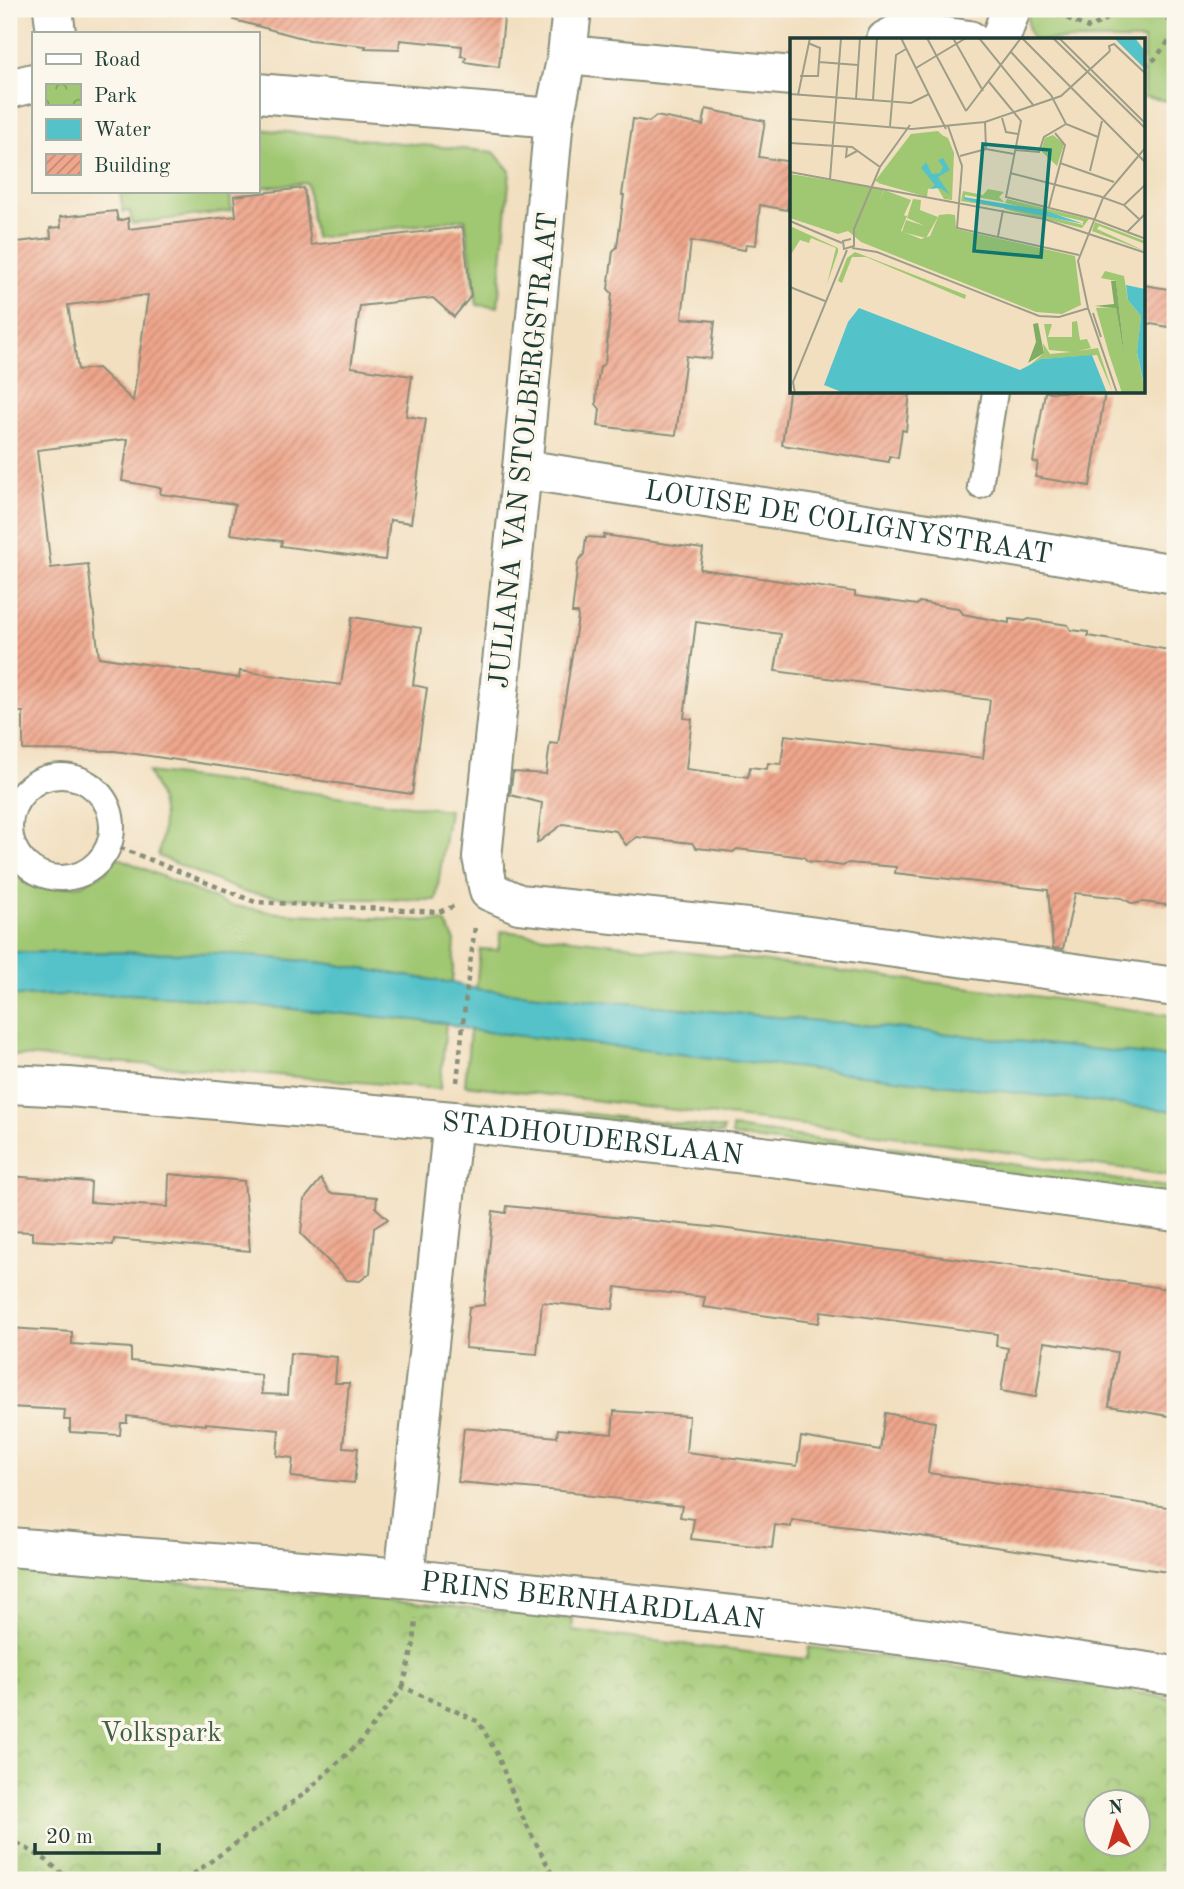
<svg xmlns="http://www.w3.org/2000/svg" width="1184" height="1889" font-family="'Old Standard TT',serif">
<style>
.grass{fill:#a0c772;stroke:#608253;stroke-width:2}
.park{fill:url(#park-crowns);stroke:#608253;stroke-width:2;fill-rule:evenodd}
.water{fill:#54c2c9;stroke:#3a807e;stroke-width:2}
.building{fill:url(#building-hatch);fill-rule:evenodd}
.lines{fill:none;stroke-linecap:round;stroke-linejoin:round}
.lane-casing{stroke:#888e7a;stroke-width:28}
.street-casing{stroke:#888e7a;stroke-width:42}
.path{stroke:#888e7a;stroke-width:4.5;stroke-dasharray:5 5;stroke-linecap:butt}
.lane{stroke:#fff;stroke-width:24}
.street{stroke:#fff;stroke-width:38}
.labels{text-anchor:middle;stroke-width:7;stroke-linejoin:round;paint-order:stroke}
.street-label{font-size:28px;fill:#1f3d34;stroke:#fbf7ec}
.park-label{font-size:28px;fill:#3f6044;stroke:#fbf7ec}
.inset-road{fill:none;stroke:#9e9e88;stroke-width:2}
.view{fill:#0f766e;fill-opacity:0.15;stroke:#0f766e;stroke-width:3.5}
.inset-edge{fill:none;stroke:#1f3d34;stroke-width:3.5}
</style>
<defs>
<pattern id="park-crowns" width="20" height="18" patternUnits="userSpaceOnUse" patternTransform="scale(1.75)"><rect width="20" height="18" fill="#a0c772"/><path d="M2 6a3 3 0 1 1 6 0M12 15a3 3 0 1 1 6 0" fill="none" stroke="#82a35e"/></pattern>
<pattern id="building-hatch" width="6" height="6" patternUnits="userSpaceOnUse" patternTransform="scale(1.75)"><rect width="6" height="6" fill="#efa68c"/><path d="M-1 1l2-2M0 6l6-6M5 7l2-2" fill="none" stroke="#c18873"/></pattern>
</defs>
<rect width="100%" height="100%" fill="#fbf7ec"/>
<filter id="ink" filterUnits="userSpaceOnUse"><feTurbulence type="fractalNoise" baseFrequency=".0143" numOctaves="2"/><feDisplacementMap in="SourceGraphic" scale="14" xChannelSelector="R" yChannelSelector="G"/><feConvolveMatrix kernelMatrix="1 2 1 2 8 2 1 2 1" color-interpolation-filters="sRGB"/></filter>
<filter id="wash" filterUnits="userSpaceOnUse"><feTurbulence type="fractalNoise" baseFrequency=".00686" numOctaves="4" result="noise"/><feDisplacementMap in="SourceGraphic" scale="28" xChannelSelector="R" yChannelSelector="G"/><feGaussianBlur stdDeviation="1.57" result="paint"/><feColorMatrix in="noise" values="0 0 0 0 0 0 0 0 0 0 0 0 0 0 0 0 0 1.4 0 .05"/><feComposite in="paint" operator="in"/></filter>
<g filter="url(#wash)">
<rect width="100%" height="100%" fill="#f2dfc0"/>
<g class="grass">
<path d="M 1029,9 L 1175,9 L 1175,102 L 1144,97 L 1144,40 L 1033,40 C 1027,29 1027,21 1029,9 Z"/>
<path d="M 257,129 L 494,152 L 510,171 L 498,307 L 477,305 L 465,219 L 315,238 L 307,183 L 257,188 Z"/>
<path d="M 120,191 L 230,191 L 231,211 L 132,224 L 130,211 L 123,212 Z"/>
<path d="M 148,772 L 449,810 L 436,900 L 287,898 L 243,892 L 158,856 C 166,822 165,803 148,772 Z"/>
<path d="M 9,857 L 11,857 L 27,878 L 52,887 L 81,885 L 106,871 L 117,857 L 228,905 L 279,913 L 445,922 L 455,941 L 452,983 L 325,963 L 219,953 L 9,952 Z"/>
<path d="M 501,931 C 726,956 951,983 1175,1016 L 1175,1058 L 904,1029 L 476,989 L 480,949 L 498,950 Z"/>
<path d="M 129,994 L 183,997 L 270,1007 L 446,1023 L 440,1089 L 169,1066 L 9,1055 L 9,996 Z"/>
<path d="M 470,1030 L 1175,1111 L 1175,1176 L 878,1134 L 465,1085 Z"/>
<path d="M 466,1100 L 724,1129 L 722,1134 L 466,1106 Z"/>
<path d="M 732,1128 L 957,1156 L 1175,1188 L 1175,1198 L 732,1136 Z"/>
</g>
<path class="park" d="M 9,1568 L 402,1602 L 573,1619 L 572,1631 L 807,1659 L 809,1647 L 1101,1687 L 1175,1699 L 1175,1880 L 9,1880 ZM 1096,1801 L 1138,1801 L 1138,1843 L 1096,1843 Z"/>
<path class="water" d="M 9,952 L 219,953 L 325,963 L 452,983 L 476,989 L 904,1029 L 1175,1058 L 1175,1111 L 470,1030 L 446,1023 L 270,1007 L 183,997 L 129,994 L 9,996 Z"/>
<g id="blocks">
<g class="building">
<path d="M 236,9 L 505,9 L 499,67 L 465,62 L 466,57 L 461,56 L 462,46 L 400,40 L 399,49 L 365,48 L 366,46 L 310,40 L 234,20 Z"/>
<path d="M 706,109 L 765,121 L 759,157 L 792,162 L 792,174 L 787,210 L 760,205 L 756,245 L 746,244 L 745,250 L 691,241 L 682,318 L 715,321 L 711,359 L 686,356 L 676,435 L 598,426 L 600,409 L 596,404 L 597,384 L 600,367 L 605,363 L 612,293 L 608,289 L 613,251 L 617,247 L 624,195 L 622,195 L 633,119 L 649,122 L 656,116 L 703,125 Z"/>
<path d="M 304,188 L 311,245 L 463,227 L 471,296 L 454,317 L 433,298 L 360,306 L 351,367 L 412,376 L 406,416 L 426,419 L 411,523 L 390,520 L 385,560 L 281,546 L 282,541 L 230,534 L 235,504 L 160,494 L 161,488 L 122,481 L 128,439 L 37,450 L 51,568 L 88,564 L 99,657 L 239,678 L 240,671 L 341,685 L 352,617 L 421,628 L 413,685 L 427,688 L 412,794 L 115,751 L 23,750 L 23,712 L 9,712 L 9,243 L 51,238 L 50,228 L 61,227 L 60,217 L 116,211 L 118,221 L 128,218 L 129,229 L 236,216 L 234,196 ZM 148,295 L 133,401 L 98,368 L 78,370 L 68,305 Z"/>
<path d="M 1144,285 L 1175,290 L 1175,328 L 1144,323 Z"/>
<path d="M 789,392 L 910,392 L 906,431 L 902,430 L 898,458 L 889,456 L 889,462 L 782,445 Z"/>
<path d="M 1045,392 L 1105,392 L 1090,486 L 1035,477 L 1038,463 L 1033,462 Z"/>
<path d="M 604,535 L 703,549 L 700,569 L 855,592 L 855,596 L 917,605 L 919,602 L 951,607 L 959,608 L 963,614 L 1009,623 L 1009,619 L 1025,621 L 1029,619 L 1068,625 L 1071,630 L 1088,632 L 1088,636 L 1175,651 L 1175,906 L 1142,902 L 1133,904 L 1122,898 L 1075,893 L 1063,949 L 1053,948 L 1048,890 L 895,873 L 896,867 L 848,863 L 843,866 L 807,861 L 804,857 L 737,849 L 733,852 L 707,849 L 696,848 L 692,843 L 637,837 L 626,845 L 616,831 L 563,824 L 537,843 L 542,803 L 510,795 L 513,772 L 546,774 L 550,743 L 558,744 L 578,617 L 577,613 L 572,613 L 578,562 L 584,554 L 586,537 L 604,538 ZM 696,622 L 781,634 L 775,671 L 990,700 L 983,758 L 785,735 L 781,764 L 768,763 L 767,769 L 750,767 L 748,777 L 686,769 L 692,719 L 684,718 Z"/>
<path d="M 169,1174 L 244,1181 L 250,1251 L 114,1239 L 113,1245 L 32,1240 L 32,1232 L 9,1231 L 9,1176 L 91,1182 L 90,1202 L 168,1207 Z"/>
<path d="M 321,1179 L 330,1193 L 377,1197 L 376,1208 L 388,1219 L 374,1228 L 370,1273 L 360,1281 L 347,1280 L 301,1234 L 304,1200 Z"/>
<path d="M 507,1206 L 720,1228 L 1051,1271 L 1175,1290 L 1175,1417 L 1109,1406 L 1117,1352 L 1044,1342 L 1036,1397 L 1001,1391 L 1008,1348 L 996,1346 L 997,1334 L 821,1311 L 819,1323 L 703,1307 L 705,1297 L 616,1287 L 613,1309 L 542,1302 L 537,1354 L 465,1348 L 469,1307 L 484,1305 L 493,1211 L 506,1213 Z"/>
<path d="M 9,1328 L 72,1332 L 72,1344 L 131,1348 L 131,1361 L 261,1375 L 262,1394 L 287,1395 L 290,1353 L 337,1357 L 335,1383 L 349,1383 L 343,1447 L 358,1448 L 354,1483 L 291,1477 L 293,1458 L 277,1456 L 279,1430 L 206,1423 L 206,1425 L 127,1416 L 127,1423 L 121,1423 L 120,1435 L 70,1432 L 70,1420 L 64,1420 L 65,1410 L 9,1407 Z"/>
<path d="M 614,1411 L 689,1416 L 686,1452 L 797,1466 L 801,1437 L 880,1450 L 885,1413 L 935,1422 L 928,1473 L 1175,1508 L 1175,1573 L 906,1534 L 792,1520 L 791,1527 L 775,1525 L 772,1548 L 691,1539 L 694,1519 L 680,1517 L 682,1506 L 583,1495 L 584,1493 L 458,1482 L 464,1428 L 557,1437 L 558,1429 L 612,1434 Z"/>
</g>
</g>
</g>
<g filter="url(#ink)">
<use href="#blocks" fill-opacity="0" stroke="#888e7a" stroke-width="2"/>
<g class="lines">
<g class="lane-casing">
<g id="lane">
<path d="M 980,486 L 995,392"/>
<circle cx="61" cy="827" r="51"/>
</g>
</g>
<g class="street-casing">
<g id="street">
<path d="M 53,9 L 56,33"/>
<path d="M 572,9 L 567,55 L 554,118 L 522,469 L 482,857 L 489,891 L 519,904 L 766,930 L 1175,987"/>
<path d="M 886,40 L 903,31 L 969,40"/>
<path d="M 1000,40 L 1011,9"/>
<path d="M 567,55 L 792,76"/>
<path d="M 9,89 L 33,83"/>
<path d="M 257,93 L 554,118"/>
<path id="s1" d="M 522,469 L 972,540 L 1175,574"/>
<path id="s2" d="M 9,1084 L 69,1087 L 453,1121 L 788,1159 L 1175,1212"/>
<path id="s3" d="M 9,1547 L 404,1578 L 795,1622 L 922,1638 L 1175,1676"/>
<path d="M 404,1578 L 453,1121"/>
</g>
</g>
<g class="path">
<path d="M 1149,9 L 1175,24"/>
<path d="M 1049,10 L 1088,28 L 1118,14 L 1122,9"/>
<path d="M 1144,66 L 1155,59 L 1171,38 L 1175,35"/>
<path d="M 111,844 L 255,902 L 439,912 L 454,906"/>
<path d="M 457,1082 L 467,986 L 475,927"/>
<path d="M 403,1687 L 414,1643 L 416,1618"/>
<path d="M 9,1838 L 46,1860 L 70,1880"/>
<path d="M 185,1880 L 304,1794 L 361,1741 L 403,1687 L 479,1722 L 498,1756 L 519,1810 L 555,1880"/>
</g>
<use href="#lane" class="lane"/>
<use href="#street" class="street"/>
</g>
</g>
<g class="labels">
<g class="street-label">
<text transform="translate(522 450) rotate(-84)" y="10">JULIANA VAN STOLBERGSTRAAT</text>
<text dy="10" stroke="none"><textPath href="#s1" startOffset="331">LOUISE DE COLIGNYSTRAAT</textPath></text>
<text dy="10" stroke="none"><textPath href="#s2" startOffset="586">STADHOUDERSLAAN</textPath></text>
<text dy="10" stroke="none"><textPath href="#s3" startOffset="586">PRINS BERNHARDLAAN</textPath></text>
</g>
<g class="park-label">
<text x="161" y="1741">Volkspark</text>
</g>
</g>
<g transform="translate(790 38)">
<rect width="355" height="355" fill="#f2dfc0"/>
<path d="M 148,93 L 152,97 L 106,150 L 85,143 L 121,96 ZM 263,97 L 274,106 L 267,128 L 251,113 L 255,100 ZM 198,151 L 214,154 L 209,159 L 214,164 L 175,157 L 175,162 L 213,166 L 213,170 L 171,163 L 173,153 L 193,157 ZM 94,152 L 121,162 L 109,188 L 83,177 ZM 123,161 L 131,162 L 130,172 L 148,179 L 136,200 L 112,194 L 116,182 L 135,188 L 117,180 ZM 217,161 L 299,181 L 292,190 L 214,171 L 214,167 L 293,187 L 293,183 L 215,165 ZM 305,184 L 355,203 L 355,206 L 309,188 L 307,191 L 355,213 L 302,193 ZM 0,188 L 48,210 L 48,214 L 37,246 L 46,210 L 21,200 L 19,205 L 10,202 L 0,218 ZM 65,214 L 176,257 L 175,261 L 76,219 L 62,219 L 52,245 L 48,243 L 57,220 ZM 315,233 L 334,238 L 338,262 L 351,278 L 347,315 L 355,353 L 350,355 L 332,355 L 319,316 L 306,270 L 326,269 L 335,322 L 326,243 L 311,240 ZM 287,283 L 290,302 L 297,301 L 301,310 L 287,313 L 308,310 L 323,355 L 307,317 L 251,321 L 239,328 L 254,315 L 253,305 L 260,316 L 281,314 L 259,312 L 254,286 L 262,286 L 258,299 L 282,299 L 282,284 Z" fill="#a0c772"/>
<path d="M 321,243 L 326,243 L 335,322 L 326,270 L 304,268 L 324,266 ZM 248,285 L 254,315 L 238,325 L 246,304 L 243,286 Z" fill="#80ac64"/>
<path d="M 148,95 L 158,100 L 164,115 L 162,162 L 154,161 L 147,149 L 138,151 L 137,159 L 88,145 L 109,114 ZM 0,136 L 94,151 L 84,177 L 108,187 L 113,177 L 117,178 L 111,193 L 131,201 L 140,198 L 149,177 L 159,176 L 165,177 L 166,191 L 285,218 L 291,267 L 272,276 L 246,274 L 71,204 L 58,193 L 48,196 L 0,180 Z" fill="#a0c772"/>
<path d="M 317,0 L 345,0 L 355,13 L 355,31 L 325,1 ZM 153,120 L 160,132 L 148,139 L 160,157 L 150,150 L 140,151 L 145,147 L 131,130 L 136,124 L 142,136 L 150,135 L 153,129 L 148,122 ZM 174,159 L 253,172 L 294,186 L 175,162 ZM 336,247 L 355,251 L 355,352 L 347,314 L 351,278 L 338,262 ZM 69,270 L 230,332 L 251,321 L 302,317 L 317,355 L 54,355 L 34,347 L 58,284 Z" fill="#54c2c9"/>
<path class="inset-road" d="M 111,0 L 156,91M 137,0 L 176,73M 163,0 L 193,53M 189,0 L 244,68M 232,0 L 356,125M 263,0 L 356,91M 269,0 L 356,86M 220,13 L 261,57 L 276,86 L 308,99M 320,13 L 319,8 L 324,6 L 356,36M 29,24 L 68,27M 126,30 L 176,0M 10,38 L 28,38 L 30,10 L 18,5M 199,44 L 231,83 L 216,159 L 303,181 L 356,201M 0,56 L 121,65 L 139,56M 8,57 L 20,0M 66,61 L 70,0M 83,62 L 87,0M 176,73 L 231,0M 212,80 L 216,94 L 228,96M 0,81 L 122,91 L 195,84 L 271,58 L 320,13M 195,83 L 196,111M 100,88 L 106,17 L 116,11M 158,88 L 172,128 L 167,190 L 289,217M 0,105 L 62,109 L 90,129M 57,109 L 56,119 L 67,113M 225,112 L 249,114 L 254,99 L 276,86M 170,118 L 196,111 L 224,116M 270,125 L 324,144M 300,133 L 312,83M 0,134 L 254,181 L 356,215M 220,135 L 309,158 L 334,167 L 349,181M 40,141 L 51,0M 334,167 L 356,146M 259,169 L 275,107 L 265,95M 0,183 L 52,205M 337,194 L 356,175M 208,198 L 213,172M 61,201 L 53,203 L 54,211 L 64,208 L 64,191 L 90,129 L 120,87M 62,210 L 87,214 L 249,278 L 269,279 L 299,270M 0,249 L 35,263M 303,275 L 311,299M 5,355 L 3,344 L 57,212M 327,355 L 298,270 L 288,223 L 313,160 L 356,109"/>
<path class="view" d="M 193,106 L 260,112 L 251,219 L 184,213 Z"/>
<rect width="355" height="355" class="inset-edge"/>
</g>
<rect width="1184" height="1889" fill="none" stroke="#fbf7ec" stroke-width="35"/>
<rect x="32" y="32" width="228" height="161" fill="#fbf7ec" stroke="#a3ada2" stroke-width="2"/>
<rect x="46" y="54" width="35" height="10" fill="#ffffff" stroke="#a3ada2" stroke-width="2"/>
<text x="94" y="66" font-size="21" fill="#1f3d34">Road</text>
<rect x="46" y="84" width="35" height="21" fill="url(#park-crowns)" stroke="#a3ada2" stroke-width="2"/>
<text x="94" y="102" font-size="21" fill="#1f3d34">Park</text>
<rect x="46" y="119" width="35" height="21" fill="#54c2c9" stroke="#a3ada2" stroke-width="2"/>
<text x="94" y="136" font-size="21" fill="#1f3d34">Water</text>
<rect x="46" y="154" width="35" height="21" fill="url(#building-hatch)" stroke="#a3ada2" stroke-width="2"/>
<text x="94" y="172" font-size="21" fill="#1f3d34">Building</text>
<g transform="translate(1117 1823) rotate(355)"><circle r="33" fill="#fbf7ec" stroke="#a3ada2" stroke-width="2"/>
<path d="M0-5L12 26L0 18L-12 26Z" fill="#c8321e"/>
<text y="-10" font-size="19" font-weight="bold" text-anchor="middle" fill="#1f3d34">N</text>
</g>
<path d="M35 1843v10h124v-10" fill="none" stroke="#1f3d34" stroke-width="3.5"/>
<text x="46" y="1843" font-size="21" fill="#1f3d34" stroke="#fbf7ec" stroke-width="5" paint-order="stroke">20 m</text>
</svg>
